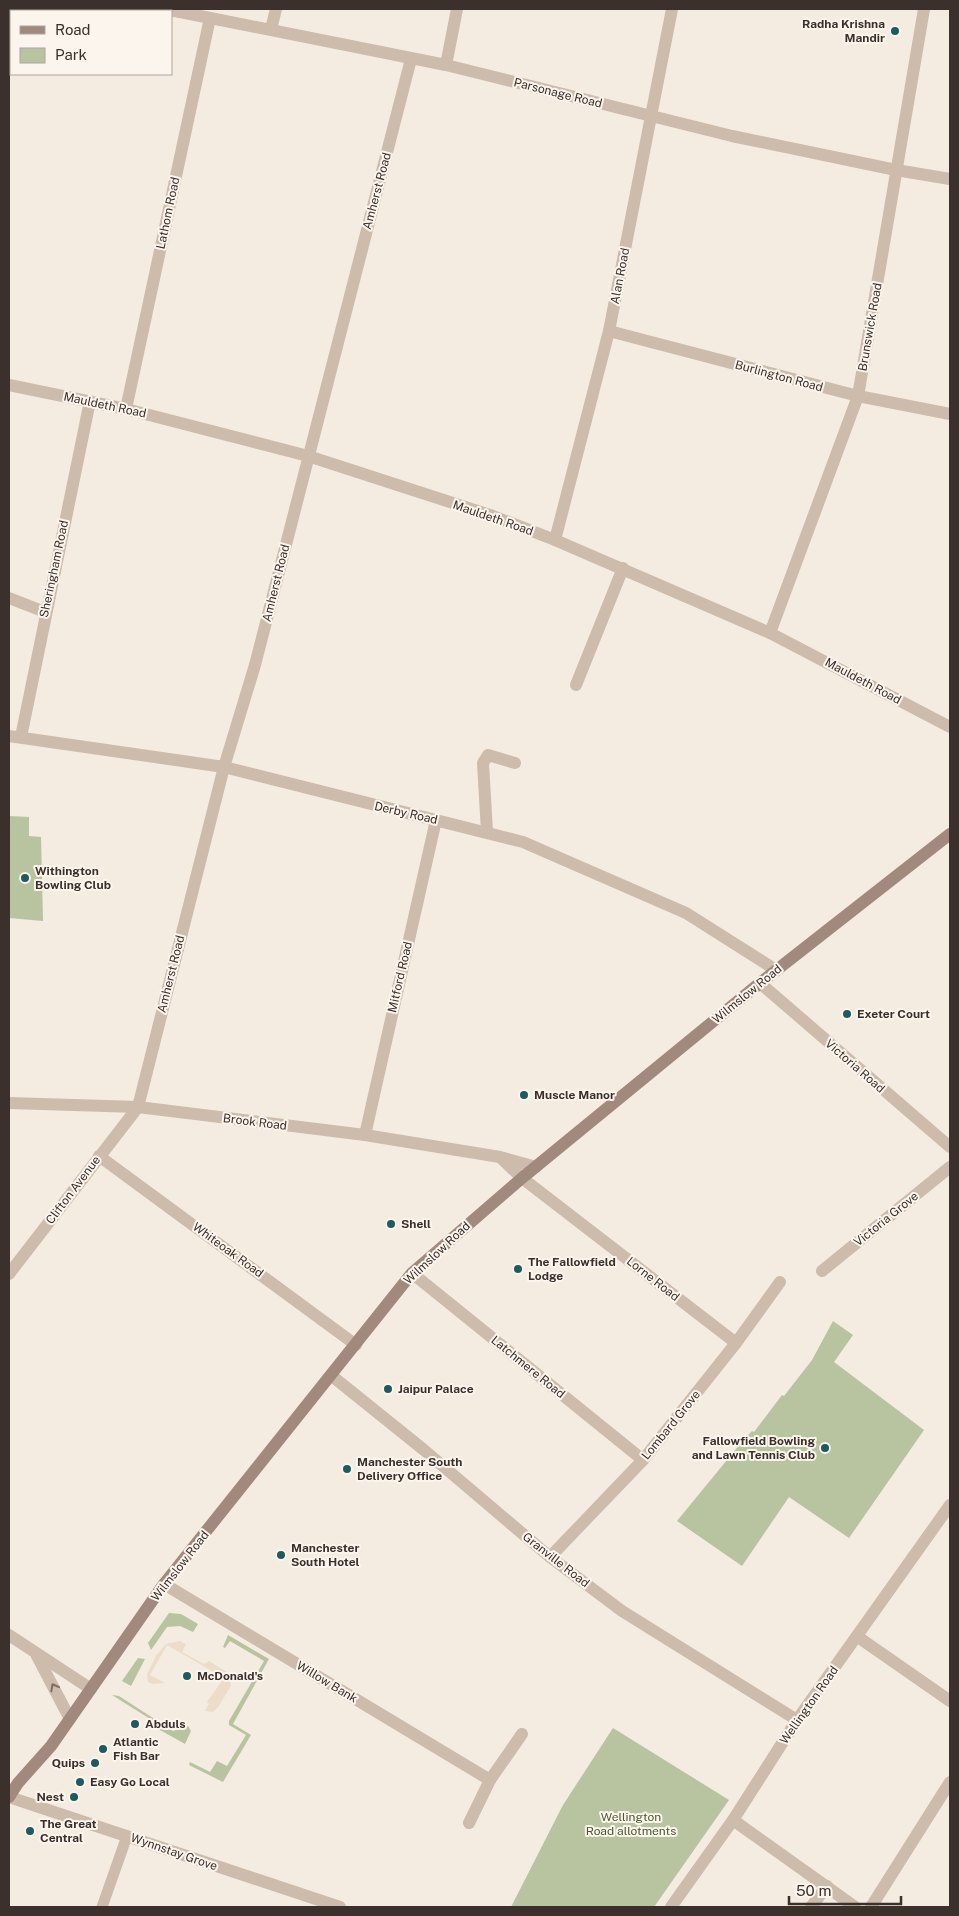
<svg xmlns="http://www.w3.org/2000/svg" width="959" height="1916" font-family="'Public Sans',sans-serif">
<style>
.green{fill:#b8c4a0}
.plaza{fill:#ecdcc8}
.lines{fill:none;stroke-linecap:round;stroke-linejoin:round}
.pedestrian{stroke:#cdbbac;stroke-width:11}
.minor{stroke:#cdbbac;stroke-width:12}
.tertiary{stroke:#cdbbac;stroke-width:12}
.secondary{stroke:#a18a7d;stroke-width:12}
.oneway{stroke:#7d6f65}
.poi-dot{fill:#1f5a5e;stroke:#fbf5ee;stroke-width:2}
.labels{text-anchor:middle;stroke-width:4;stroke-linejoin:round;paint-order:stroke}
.poi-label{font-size:12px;font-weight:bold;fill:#3b302b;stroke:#fbf5ee;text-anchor:start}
.street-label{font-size:12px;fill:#3b302b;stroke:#fbf5ee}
.park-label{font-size:12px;fill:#4a5a2e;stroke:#fbf5ee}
</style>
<rect width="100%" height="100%" fill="#f4ebe1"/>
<g class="green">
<path d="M 9,816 L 29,817 L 29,836 L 41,837 L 43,921 L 9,918 Z"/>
<path d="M 833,1321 L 853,1335 L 834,1362 L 924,1430 L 849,1538 L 789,1497 L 742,1566 L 677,1521 L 745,1438 L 752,1431 L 754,1432 L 782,1395 L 784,1396 L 812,1360 Z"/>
<path d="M 169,1613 L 181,1614 L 198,1624 L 193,1632 L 180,1626 L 167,1627 L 151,1650 L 148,1643 Z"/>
<path d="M 228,1635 L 269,1659 L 233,1724 L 251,1735 L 223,1782 L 189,1765 L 190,1762 L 210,1772 L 217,1761 L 227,1766 L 246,1735 L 229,1725 L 229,1721 L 264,1661 L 230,1641 L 225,1648 L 223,1647 Z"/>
<path d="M 138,1658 L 145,1659 L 131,1686 L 122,1681 Z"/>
<path d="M 112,1695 L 119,1696 L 173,1731 L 188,1726 L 191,1731 L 185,1744 L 153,1726 L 155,1722 Z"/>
<path d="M 613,1728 L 729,1800 L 654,1907 L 511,1907 L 563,1805 Z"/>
</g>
<path class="plaza" d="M 180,1641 L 186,1644 L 182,1652 L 204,1664 L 209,1661 L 230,1674 L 231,1686 L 218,1707 L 213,1712 L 205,1711 L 209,1704 L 207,1702 L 224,1678 L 167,1645 L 150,1675 L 165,1683 L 153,1684 L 148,1682 L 147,1674 L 156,1656 L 166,1644 Z"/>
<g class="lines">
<path class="pedestrian" d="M 102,1907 L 127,1836"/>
<g class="minor">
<path d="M 23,11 L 24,9"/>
<path d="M 271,29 L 276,9"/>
<path d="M 446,65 L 457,9"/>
<path d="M 9,69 L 11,59"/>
<path d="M 609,331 L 858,396 L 950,414"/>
<path d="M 126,409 L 210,18"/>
<path d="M 555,540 L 609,331 L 672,9"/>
<path d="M 9,598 L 45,612"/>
<path d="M 770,633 L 858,396 L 924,9"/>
<path d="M 576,685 L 623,568"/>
<path d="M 9,736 L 224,767 L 523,842 L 686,913 L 776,970"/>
<path d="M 21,737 L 90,401"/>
<path d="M 487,832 L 483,763 L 488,755 L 515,763"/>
<path d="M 760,983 L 950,1147"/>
<path d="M 9,1103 L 138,1107 L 365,1135 L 500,1157 L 536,1167"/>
<path d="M 365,1135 L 436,820"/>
<path d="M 99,1156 L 356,1345"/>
<path d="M 502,1159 L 522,1178 L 736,1343"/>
<path d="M 822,1271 L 950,1167"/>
<path d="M 412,1273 L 643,1460"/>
<path d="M 9,1274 L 138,1107 L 224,767 L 255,665 L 411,59"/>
<path d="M 332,1376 L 424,1450 L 550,1557 L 622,1611 L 797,1720"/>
<path d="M 550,1557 L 643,1460 L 736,1343 L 780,1282"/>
<path d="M 164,1584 L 490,1780"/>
<path d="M 858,1637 L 950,1701"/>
<path d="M 9,1797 L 340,1907"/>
<path d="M 733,1820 L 855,1907"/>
<path d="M 469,1823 L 490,1780 L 522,1734"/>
<path d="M 671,1907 L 733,1820 L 797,1720 L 950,1505"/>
<path d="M 811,1907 L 827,1886"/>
<path d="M 871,1907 L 950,1782"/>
</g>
<g class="tertiary">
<path d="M 165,9 L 446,65 L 732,136 L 896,170 L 950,179"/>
<path d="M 9,385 L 126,409 L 308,456 L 493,516 L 555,540 L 770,633 L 950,727"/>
<path d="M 9,1635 L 91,1689"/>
<path d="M 37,1656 L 70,1719"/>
</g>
<path class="secondary" d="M 9,1797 L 18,1783 L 51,1746 L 164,1584 L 412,1273 L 522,1178 L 760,983 L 950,834"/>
</g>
<defs><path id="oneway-chevron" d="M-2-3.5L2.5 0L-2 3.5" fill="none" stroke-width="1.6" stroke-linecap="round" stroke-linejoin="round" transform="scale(1.25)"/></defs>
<use class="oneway" href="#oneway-chevron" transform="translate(54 1687) rotate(-118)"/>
<g class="poi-dot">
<circle cx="895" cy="31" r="5"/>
<circle cx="25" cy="878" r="5"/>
<circle cx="847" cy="1014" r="5"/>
<circle cx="524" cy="1095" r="5"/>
<circle cx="391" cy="1224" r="5"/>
<circle cx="518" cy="1269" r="5"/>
<circle cx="388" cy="1389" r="5"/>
<circle cx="825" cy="1448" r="5"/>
<circle cx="347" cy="1469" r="5"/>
<circle cx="281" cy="1555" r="5"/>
<circle cx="187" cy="1676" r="5"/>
<circle cx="135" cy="1724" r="5"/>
<circle cx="103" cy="1749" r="5"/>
<circle cx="95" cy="1763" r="5"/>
<circle cx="80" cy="1782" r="5"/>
<circle cx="74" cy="1797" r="5"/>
<circle cx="30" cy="1831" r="5"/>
</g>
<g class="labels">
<g class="poi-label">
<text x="885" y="28" text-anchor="end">Radha Krishna<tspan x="885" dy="14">Mandir</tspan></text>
<text x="35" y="875">Withington<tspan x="35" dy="14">Bowling Club</tspan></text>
<text x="857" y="1018">Exeter Court</text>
<text x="534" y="1099">Muscle Manor</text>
<text x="401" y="1228">Shell</text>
<text x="528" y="1266">The Fallowfield<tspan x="528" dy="14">Lodge</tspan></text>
<text x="398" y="1393">Jaipur Palace</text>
<text x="815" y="1445" text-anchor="end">Fallowfield Bowling<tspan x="815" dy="14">and Lawn Tennis Club</tspan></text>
<text x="357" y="1466">Manchester South<tspan x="357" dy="14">Delivery Office</tspan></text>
<text x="291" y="1552">Manchester<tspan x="291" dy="14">South Hotel</tspan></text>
<text x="197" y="1680">McDonald's</text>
<text x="145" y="1728">Abduls</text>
<text x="113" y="1746">Atlantic<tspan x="113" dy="14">Fish Bar</tspan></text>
<text x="85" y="1767" text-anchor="end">Quips</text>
<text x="90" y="1786">Easy Go Local</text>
<text x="64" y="1801" text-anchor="end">Nest</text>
<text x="40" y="1828">The Great<tspan x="40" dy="14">Central</tspan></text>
</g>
<g class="street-label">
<text transform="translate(558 93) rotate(14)" y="4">Parsonage Road</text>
<text transform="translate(377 191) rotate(-75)" y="4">Amherst Road</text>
<text transform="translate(168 213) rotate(-78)" y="4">Lathom Road</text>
<text transform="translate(620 276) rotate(-79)" y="4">Alan Road</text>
<text transform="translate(870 327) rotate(-80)" y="4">Brunswick Road</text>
<text transform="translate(779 376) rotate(15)" y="4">Burlington Road</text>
<text transform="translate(105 405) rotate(12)" y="4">Mauldeth Road</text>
<text transform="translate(493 518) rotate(19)" y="4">Mauldeth Road</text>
<text transform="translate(54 569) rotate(-78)" y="4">Sheringham Road</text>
<text transform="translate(276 583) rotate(-76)" y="4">Amherst Road</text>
<text transform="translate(863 681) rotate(28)" y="4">Mauldeth Road</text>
<text transform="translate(406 813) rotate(13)" y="4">Derby Road</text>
<text transform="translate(171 974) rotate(-76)" y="4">Amherst Road</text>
<text transform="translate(400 977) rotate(-77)" y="4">Mitford Road</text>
<text transform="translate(747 994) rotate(-39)" y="4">Wilmslow Road</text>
<text transform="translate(855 1066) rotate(41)" y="4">Victoria Road</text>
<text transform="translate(255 1122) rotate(7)" y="4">Brook Road</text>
<text transform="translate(73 1190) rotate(-53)" y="4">Clifton Avenue</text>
<text transform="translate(886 1219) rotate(-39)" y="4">Victoria Grove</text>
<text transform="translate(228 1250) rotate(36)" y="4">Whiteoak Road</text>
<text transform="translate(437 1253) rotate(-43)" y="4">Wilmslow Road</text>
<text transform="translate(653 1279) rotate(38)" y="4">Lorne Road</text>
<text transform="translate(528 1367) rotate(39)" y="4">Latchmere Road</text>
<text transform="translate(671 1425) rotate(-51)" y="4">Lombard Grove</text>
<text transform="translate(556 1560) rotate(38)" y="4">Granville Road</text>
<text transform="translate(180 1566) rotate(-52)" y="4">Wilmslow Road</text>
<text transform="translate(327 1682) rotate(31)" y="4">Willow Bank</text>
<text transform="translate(809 1705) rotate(-55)" y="4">Wellington Road</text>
<text transform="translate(174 1852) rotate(19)" y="4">Wynnstay Grove</text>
</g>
<g class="park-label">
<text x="631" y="1821">Wellington<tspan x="631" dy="14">Road allotments</tspan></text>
</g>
</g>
<rect width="959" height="1916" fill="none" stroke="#3b302b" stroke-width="20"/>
<rect x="10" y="10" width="162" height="65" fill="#fbf5ee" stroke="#aea6a0"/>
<rect x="20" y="26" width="25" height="8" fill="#a18a7d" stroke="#aea6a0"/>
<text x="55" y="35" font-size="15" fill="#3b302b">Road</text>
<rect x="20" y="48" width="25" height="15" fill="#b8c4a0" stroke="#aea6a0"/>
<text x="55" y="60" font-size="15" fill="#3b302b">Park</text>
<path d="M789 1896v8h112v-8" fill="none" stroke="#3b302b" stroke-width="2.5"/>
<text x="796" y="1896" font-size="15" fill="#3b302b" stroke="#fbf5ee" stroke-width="4" paint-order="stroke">50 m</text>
</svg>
